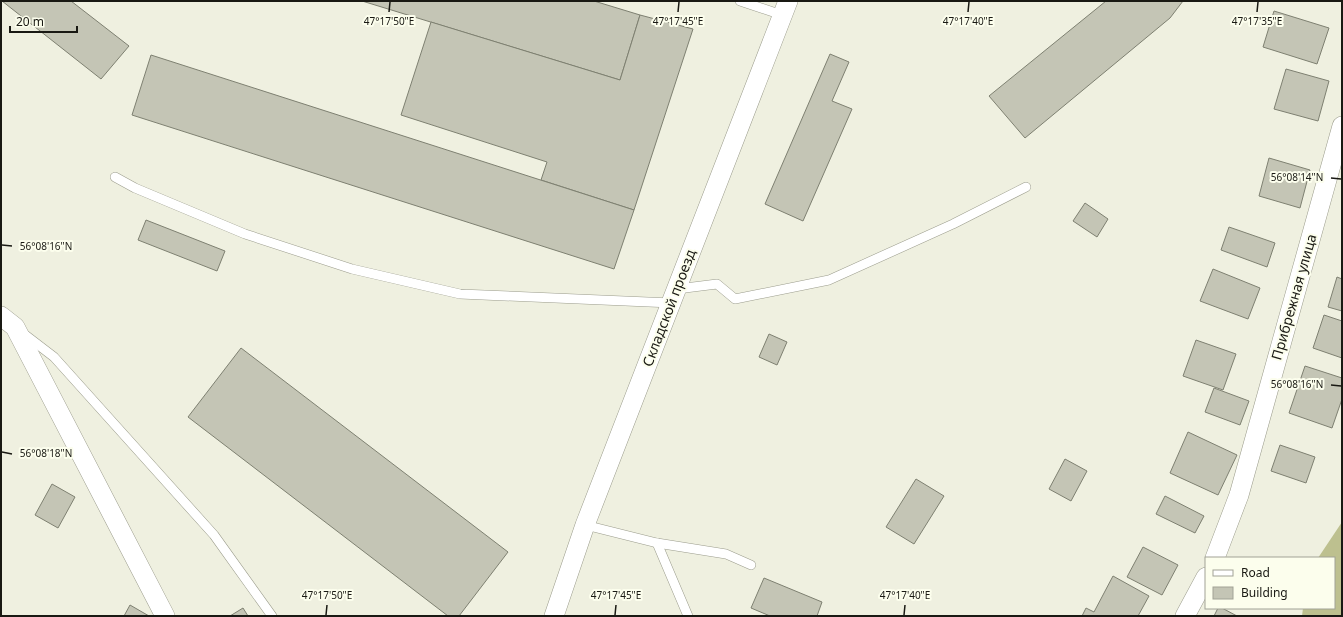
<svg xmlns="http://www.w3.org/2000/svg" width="1343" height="617" font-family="'Noto Sans',sans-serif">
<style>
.forest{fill:#bdc08f}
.building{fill:#c4c5b5;stroke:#7e8071}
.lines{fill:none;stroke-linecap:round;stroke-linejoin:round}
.lane-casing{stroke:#9b9c8c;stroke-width:10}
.street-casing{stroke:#9b9c8c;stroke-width:20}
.lane{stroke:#fff;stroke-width:9}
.street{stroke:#fff;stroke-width:19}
.ticks{fill:none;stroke:#191913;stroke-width:1.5}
.labels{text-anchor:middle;stroke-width:4;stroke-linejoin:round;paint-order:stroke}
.street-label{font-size:14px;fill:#191913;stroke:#fcfeed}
.ticks-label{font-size:10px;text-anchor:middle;fill:#191913;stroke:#fcfeed;stroke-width:4;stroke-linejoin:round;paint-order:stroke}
</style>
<rect width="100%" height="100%" fill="#eff0e0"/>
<path class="forest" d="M 1342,522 L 1342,616 L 1302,616 L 1303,608 L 1334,608 L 1334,558 L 1318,558 Z"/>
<g class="building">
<path d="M 2,1 L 71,1 L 129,46 L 101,79 Z"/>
<path d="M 362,1 L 594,1 L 640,15 L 620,80 Z"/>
<path d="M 1106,1 L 1183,1 L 1170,18 L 1025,138 L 989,96 Z"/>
<path d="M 1274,11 L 1329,28 L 1317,64 L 1263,47 Z"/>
<path d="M 640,15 L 693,29 L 634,210 L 541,180 L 547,162 L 401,115 L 431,22 L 620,80 Z"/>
<path d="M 830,54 L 849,62 L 832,101 L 852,109 L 803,221 L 765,204 Z"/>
<path d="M 151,55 L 634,210 L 614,269 L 132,115 Z"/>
<path d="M 1286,69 L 1329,81 L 1318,121 L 1274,109 Z"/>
<path d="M 1269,158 L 1310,170 L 1300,208 L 1259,196 Z"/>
<path d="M 1085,203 L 1108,219 L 1097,237 L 1073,221 Z"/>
<path d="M 146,220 L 225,251 L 217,271 L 138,240 Z"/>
<path d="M 1229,227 L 1275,243 L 1267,267 L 1221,250 Z"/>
<path d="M 1213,269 L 1260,288 L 1248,319 L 1200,301 Z"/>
<path d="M 1337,277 L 1342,279 L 1342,311 L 1328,307 Z"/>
<path d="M 1324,315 L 1342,321 L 1342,358 L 1313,348 Z"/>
<path d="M 769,334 L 787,342 L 777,365 L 759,357 Z"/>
<path d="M 1196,340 L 1236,354 L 1223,390 L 1183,376 Z"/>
<path d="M 241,348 L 508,552 L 459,616 L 448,616 L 188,417 Z"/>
<path d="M 1305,366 L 1342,378 L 1342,399 L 1332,428 L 1289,413 Z"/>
<path d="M 1214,388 L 1249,401 L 1240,425 L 1205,412 Z"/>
<path d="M 1188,432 L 1237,455 L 1218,495 L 1170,473 Z"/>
<path d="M 1280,445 L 1315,457 L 1306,483 L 1271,471 Z"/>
<path d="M 1065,459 L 1087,471 L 1071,501 L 1049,489 Z"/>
<path d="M 916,479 L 944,496 L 914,544 L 886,527 Z"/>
<path d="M 52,484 L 75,497 L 58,528 L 35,515 Z"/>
<path d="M 1165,496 L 1204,516 L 1195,533 L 1156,514 Z"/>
<path d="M 1143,547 L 1178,565 L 1162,595 L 1127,577 Z"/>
<path d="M 1113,576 L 1149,596 L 1138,616 L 1082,616 L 1086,608 L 1094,612 Z"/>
<path d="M 764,578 L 822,602 L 817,616 L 770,616 L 751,608 Z"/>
<path d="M 130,605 L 149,616 L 124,616 Z"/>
<path d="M 243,608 L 248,616 L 230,616 Z"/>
<path d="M 1218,608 L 1222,608 L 1237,616 L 1214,616 Z"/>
</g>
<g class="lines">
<g class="lane-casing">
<g id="lane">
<path d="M 740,1 L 782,15"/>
<path d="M 115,177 L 135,188 L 245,234 L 352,269 L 460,294 L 672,303"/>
<path d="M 677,289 L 717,284 L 735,299 L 829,280 L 953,224 L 1026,187"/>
<path d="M 24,334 L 54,357 L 214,535 L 272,616"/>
<path d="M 585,525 L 657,543 L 726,554 L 751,565"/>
<path d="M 657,543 L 688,616"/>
</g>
</g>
<g class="street-casing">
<g id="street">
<path d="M 1,316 L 15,327 L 165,616"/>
<path d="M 1215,558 L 1239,495 L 1342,126"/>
<path d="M 554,616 L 585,525 L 788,1"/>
<path d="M 1185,616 L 1206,577"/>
</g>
</g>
<use href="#lane" class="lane"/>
<use href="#street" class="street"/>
</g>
<path class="ticks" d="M 389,12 L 390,2M 678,12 L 679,2M 968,12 L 969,2M 1257,12 L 1258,2M 1331,178 L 1341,179M 2,245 L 12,246M 1331,385 L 1341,386M 2,452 L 12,454M 326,615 L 327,605M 615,615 L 616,605M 904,615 L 905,605"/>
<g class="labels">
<g class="street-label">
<text transform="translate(1294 297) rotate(-74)" y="5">Прибрежная улица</text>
<text transform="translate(669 308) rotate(-69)" y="5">Складской проезд</text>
</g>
</g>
<g class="ticks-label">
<text x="389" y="25">47°17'50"E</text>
<text x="678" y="25">47°17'45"E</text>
<text x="968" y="25">47°17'40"E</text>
<text x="1257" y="25">47°17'35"E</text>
<text x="1297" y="181">56°08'14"N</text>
<text x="46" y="250">56°08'16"N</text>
<text x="1297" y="388">56°08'16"N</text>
<text x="46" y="457">56°08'18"N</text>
<text x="327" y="599">47°17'50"E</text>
<text x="616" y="599">47°17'45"E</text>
<text x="905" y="599">47°17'40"E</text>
</g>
<rect width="1343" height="617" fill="none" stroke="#191913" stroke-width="4"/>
<rect x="1205" y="557" width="130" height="52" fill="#fcfeed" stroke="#a1a296"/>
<rect x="1213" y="570" width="20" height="6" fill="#ffffff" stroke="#a1a296"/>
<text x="1241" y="577" font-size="12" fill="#191913">Road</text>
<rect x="1213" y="587" width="20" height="12" fill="#c4c5b5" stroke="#a1a296"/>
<text x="1241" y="597" font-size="12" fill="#191913">Building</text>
<path d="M10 26v6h67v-6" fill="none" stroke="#191913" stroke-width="2"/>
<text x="16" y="26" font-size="12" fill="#191913" stroke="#fcfeed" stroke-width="3" paint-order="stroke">20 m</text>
</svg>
